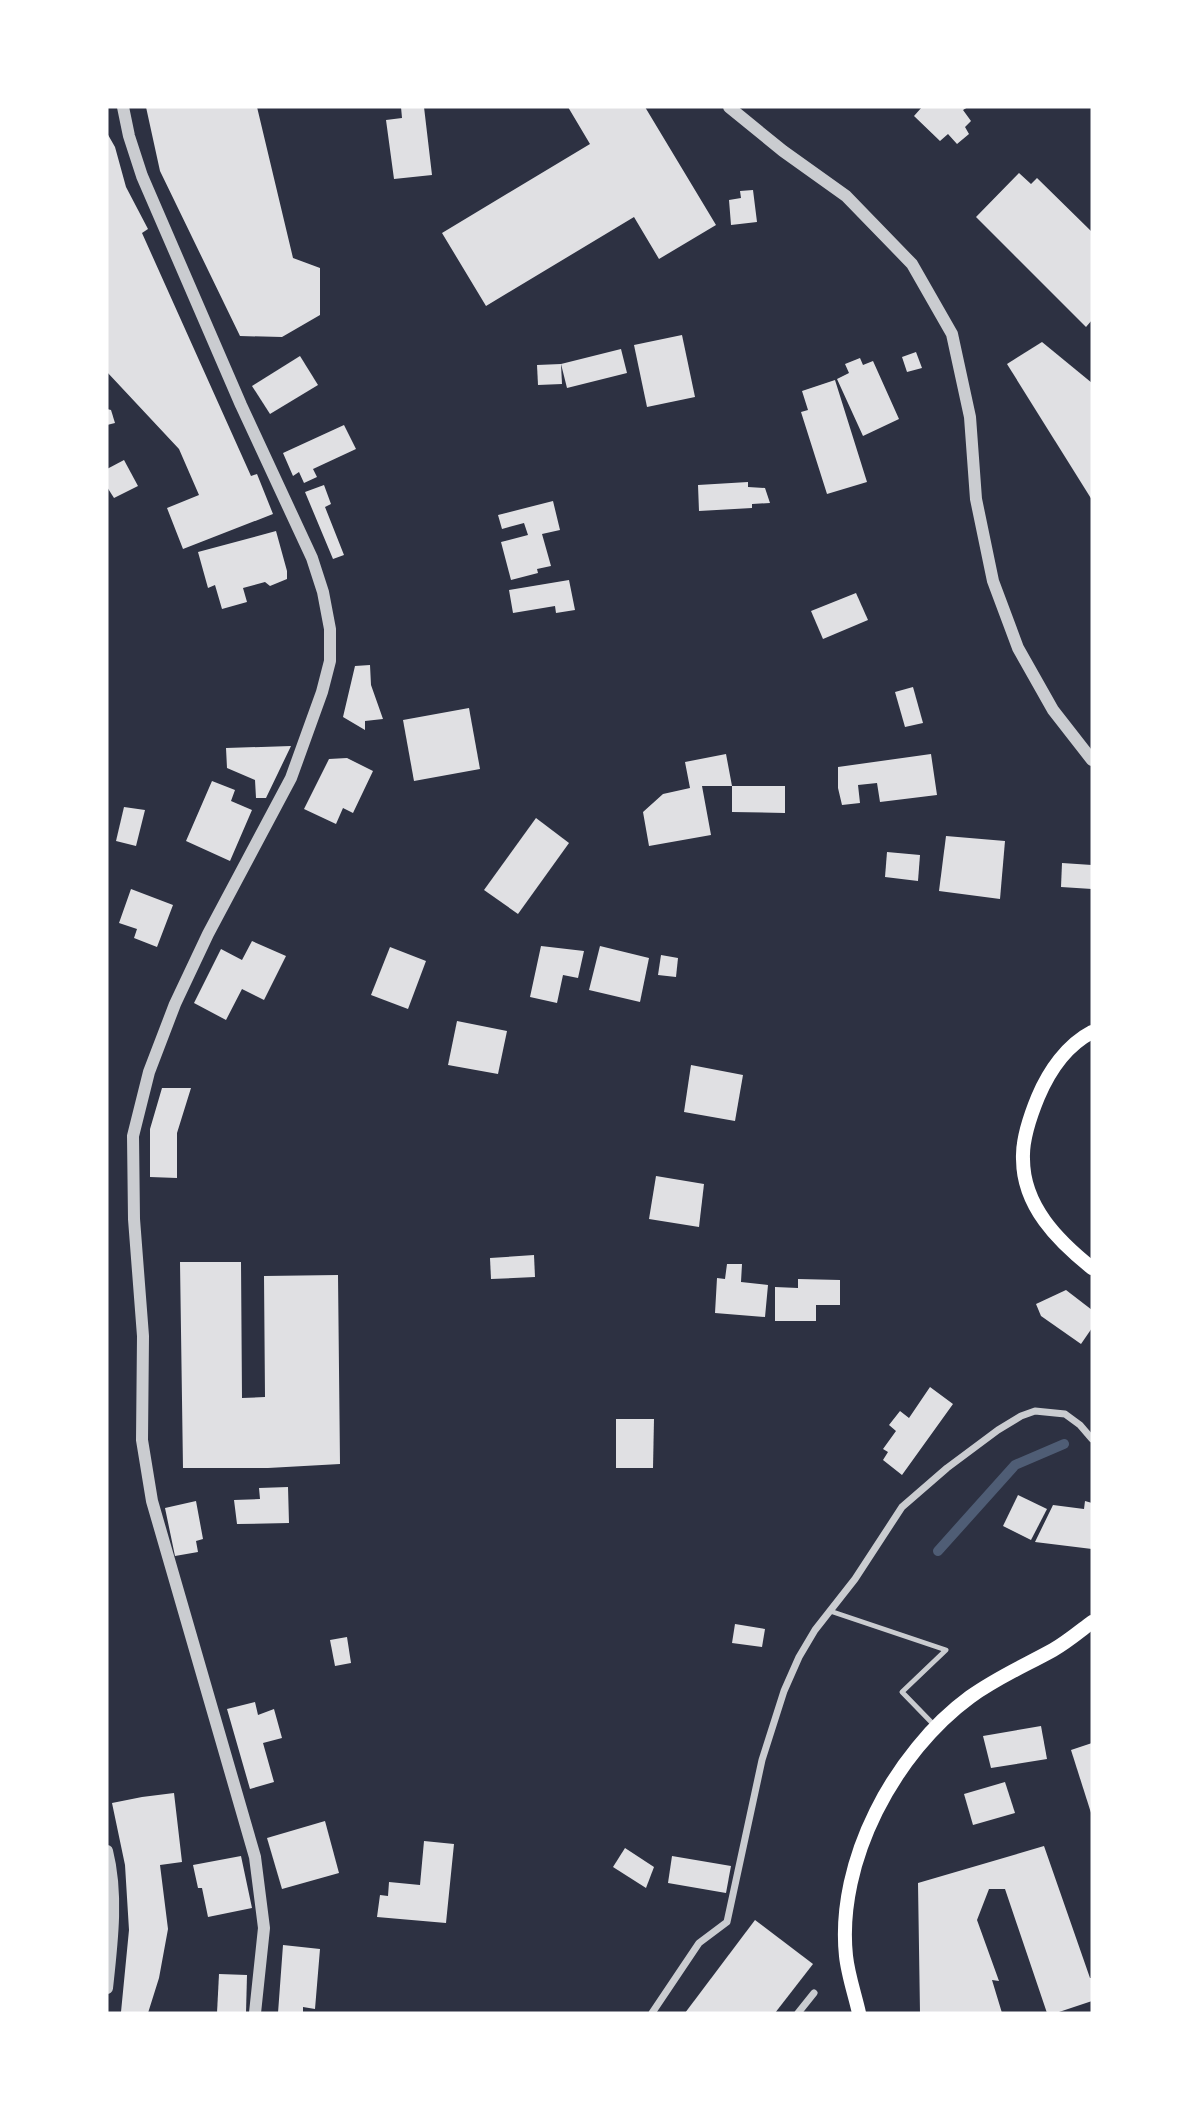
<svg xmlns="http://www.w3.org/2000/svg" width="1199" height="2120" font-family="Georgia,serif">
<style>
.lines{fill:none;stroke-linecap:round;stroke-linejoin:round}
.stream{stroke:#4f5d75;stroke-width:10}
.building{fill:#e0e0e3}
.service{stroke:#caccd0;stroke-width:5}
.minor{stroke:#caccd0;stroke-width:7}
.tertiary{stroke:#caccd0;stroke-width:12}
.secondary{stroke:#fff;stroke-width:14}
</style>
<rect width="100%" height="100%" fill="#2d3142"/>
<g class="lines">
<path class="stream" d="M 938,1551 L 1015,1465 L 1064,1444"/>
</g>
<g class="building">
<path d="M 146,107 L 257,107 L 293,258 L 320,268 L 320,315 L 282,337 L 240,336 L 160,171 Z"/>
<path d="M 401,107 L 424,107 L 432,175 L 394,179 L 386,120 L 402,118 Z"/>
<path d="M 568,107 L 645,107 L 716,225 L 659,259 L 634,217 L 486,306 L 442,233 L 590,144 Z"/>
<path d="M 922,107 L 968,107 L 963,110 L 971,121 L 965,127 L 969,134 L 957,144 L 948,134 L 940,141 L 914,116 Z"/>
<path d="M 107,133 L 115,147 L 126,187 L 148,229 L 142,233 L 251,476 L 257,474 L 273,514 L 183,549 L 167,508 L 199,495 L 179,449 L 107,372 Z"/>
<path d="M 1019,173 L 1031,184 L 1037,178 L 1092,232 L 1092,320 L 1086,327 L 976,217 Z"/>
<path d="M 753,190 L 757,222 L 731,225 L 729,200 L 741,198 L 740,191 Z"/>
<path d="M 682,335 L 695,397 L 647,407 L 634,345 Z"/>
<path d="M 1042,342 L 1092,383 L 1092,500 L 1007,364 Z"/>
<path d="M 621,349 L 627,373 L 567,388 L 561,364 Z"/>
<path d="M 916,352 L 922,368 L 907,372 L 902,357 Z"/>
<path d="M 300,356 L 318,385 L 270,414 L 252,386 Z"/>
<path d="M 860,358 L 863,365 L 873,361 L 899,419 L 863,436 L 837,379 L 849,373 L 845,364 Z"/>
<path d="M 561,364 L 562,384 L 538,385 L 537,365 Z"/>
<path d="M 835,380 L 867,482 L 827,494 L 801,412 L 808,410 L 802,391 Z"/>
<path d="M 107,409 L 111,410 L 115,423 L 107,425 Z"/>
<path d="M 344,425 L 356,449 L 313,469 L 317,477 L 304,483 L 299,472 L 293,476 L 283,453 Z"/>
<path d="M 124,460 L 138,486 L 114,498 L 107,487 L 107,469 Z"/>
<path d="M 748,482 L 748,487 L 765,488 L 770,503 L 752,504 L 752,508 L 699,511 L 698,485 Z"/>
<path d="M 324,485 L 331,504 L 325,507 L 344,555 L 333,559 L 305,492 Z"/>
<path d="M 553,501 L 560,530 L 542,534 L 551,566 L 537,569 L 538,573 L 511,580 L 501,542 L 528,535 L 524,523 L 502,529 L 498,515 Z"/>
<path d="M 276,531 L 287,571 L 287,579 L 270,586 L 265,582 L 243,588 L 247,602 L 222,609 L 215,585 L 208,588 L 198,552 Z"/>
<path d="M 569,580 L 575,610 L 556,613 L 555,606 L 513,613 L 509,590 Z"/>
<path d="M 856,593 L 868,620 L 823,639 L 811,611 Z"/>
<path d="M 370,665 L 371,685 L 383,719 L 365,721 L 365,730 L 343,717 L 355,666 Z"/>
<path d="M 913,687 L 923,723 L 905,727 L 895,692 Z"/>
<path d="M 469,708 L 480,769 L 414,781 L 403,720 Z"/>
<path d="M 291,746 L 266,798 L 256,798 L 255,780 L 227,768 L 226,748 Z"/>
<path d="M 726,754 L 732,786 L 702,786 L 711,835 L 649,846 L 643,812 L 663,794 L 690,788 L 685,762 Z"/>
<path d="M 931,754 L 937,795 L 880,802 L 877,783 L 858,785 L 860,803 L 842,805 L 838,788 L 838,767 Z"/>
<path d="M 347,758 L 373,771 L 353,813 L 343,808 L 336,824 L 304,809 L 329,759 Z"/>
<path d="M 212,781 L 235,790 L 231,801 L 252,810 L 230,861 L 186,841 Z"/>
<path d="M 732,786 L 785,786 L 785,813 L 732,812 Z"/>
<path d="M 124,807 L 145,810 L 136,846 L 116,841 Z"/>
<path d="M 536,818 L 569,843 L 518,914 L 484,890 Z"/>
<path d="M 946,836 L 1005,841 L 1000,899 L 939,891 Z"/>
<path d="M 887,852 L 920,855 L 918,881 L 885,877 Z"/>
<path d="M 1062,863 L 1092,865 L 1092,889 L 1061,887 Z"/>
<path d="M 131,889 L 173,905 L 157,947 L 134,938 L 137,929 L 119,923 Z"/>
<path d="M 252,941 L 286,956 L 264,1000 L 242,989 L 226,1020 L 194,1003 L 221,949 L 242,960 Z"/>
<path d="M 541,946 L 584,951 L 578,978 L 563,975 L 557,1003 L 530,997 Z"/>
<path d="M 600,946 L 649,958 L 640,1002 L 589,990 Z"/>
<path d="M 390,947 L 426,961 L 408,1009 L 371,995 Z"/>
<path d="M 661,955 L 678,958 L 676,977 L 658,975 Z"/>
<path d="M 457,1021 L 507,1031 L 498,1074 L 448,1065 Z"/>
<path d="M 691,1065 L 743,1075 L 735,1121 L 684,1112 Z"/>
<path d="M 162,1088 L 191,1088 L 177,1133 L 177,1178 L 150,1177 L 150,1129 Z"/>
<path d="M 656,1176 L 704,1184 L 699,1227 L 649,1219 Z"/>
<path d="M 534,1255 L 535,1277 L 491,1279 L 490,1258 Z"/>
<path d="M 180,1262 L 241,1262 L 242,1398 L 265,1397 L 264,1276 L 338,1275 L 340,1464 L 268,1468 L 183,1468 Z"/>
<path d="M 727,1264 L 742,1264 L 741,1282 L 768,1285 L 765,1317 L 715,1313 L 717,1278 L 725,1279 Z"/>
<path d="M 798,1279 L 840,1280 L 840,1305 L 816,1305 L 816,1321 L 775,1321 L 775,1287 L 798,1288 Z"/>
<path d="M 1066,1290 L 1092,1310 L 1092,1328 L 1081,1344 L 1041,1316 L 1036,1304 Z"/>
<path d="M 930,1387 L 953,1404 L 902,1475 L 883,1460 L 888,1452 L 883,1449 L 896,1431 L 889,1425 L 900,1411 L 909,1418 Z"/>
<path d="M 616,1419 L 654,1419 L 653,1468 L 616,1468 Z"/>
<path d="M 288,1487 L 289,1523 L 237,1524 L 234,1500 L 260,1499 L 259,1488 Z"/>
<path d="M 1018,1495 L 1047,1509 L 1031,1540 L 1003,1526 Z"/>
<path d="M 196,1501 L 203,1539 L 196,1541 L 198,1552 L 175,1556 L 165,1508 Z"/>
<path d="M 1085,1501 L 1092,1503 L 1092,1549 L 1035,1542 L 1053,1505 L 1084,1509 Z"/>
<path d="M 735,1624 L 765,1629 L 762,1647 L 732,1643 Z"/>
<path d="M 347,1637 L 351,1663 L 335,1666 L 330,1640 Z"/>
<path d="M 255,1702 L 258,1715 L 274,1709 L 282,1738 L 263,1743 L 274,1782 L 250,1789 L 227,1709 Z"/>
<path d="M 1041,1726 L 1047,1759 L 991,1768 L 983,1736 Z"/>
<path d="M 1092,1743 L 1092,1816 L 1071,1750 Z"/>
<path d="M 1005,1782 L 1015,1813 L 973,1825 L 964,1794 Z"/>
<path d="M 174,1793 L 182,1862 L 160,1865 L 168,1929 L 159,1978 L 148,2013 L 123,2013 L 121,2012 L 129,1930 L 125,1865 L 112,1803 L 142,1797 Z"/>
<path d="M 325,1821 L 339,1873 L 282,1889 L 267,1838 Z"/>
<path d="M 424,1841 L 454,1844 L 446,1923 L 377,1917 L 380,1895 L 388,1896 L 389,1882 L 420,1885 Z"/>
<path d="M 1044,1846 L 1090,1978 L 1092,1978 L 1092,2001 L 1056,2013 L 1047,2013 L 1005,1889 L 989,1889 L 977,1920 L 999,1981 L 992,1980 L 1002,2013 L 920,2013 L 918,1883 Z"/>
<path d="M 625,1848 L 654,1867 L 646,1888 L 613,1867 Z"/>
<path d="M 241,1856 L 252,1908 L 208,1917 L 202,1888 L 198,1888 L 193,1865 Z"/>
<path d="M 672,1856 L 731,1866 L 726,1893 L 668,1883 Z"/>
<path d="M 755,1920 L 813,1964 L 775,2013 L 685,2013 Z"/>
<path d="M 283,1945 L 320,1949 L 315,2009 L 303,2007 L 303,2013 L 278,2013 Z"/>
<path d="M 219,1974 L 247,1975 L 246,2013 L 217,2013 Z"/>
</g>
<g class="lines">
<path class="service" d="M 830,1611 L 946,1650 L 902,1692 L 936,1727"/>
<g class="minor">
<path d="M 652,2013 L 699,1943 L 727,1922 L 762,1760 L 784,1691 L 799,1657 L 815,1630 L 855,1579 L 902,1507 L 947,1468 L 998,1430 L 1021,1416 L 1035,1411 L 1065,1414 L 1080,1425 L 1092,1439"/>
<path d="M 798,2013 L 814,1993"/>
</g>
<g class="tertiary">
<path d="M 123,107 L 129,136 L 142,176 L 241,405 L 312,558 L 323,592 L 330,629 L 330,661 L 322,692 L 291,778 L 208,934 L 175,1004 L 149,1072 L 133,1136 L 134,1219 L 143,1336 L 142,1440 L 152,1501 L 255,1857 L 264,1928 L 255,2013"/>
<path d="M 729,107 L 783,151 L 846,196 L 912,264 L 952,334 L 970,417 L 976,499 L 993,581 L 1018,648 L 1053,710 L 1092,760"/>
<path d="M 107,1851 C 118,1894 112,1943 107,1988"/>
</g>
<g class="secondary">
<path d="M 1092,1032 C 1067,1045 1049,1071 1038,1097 C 1031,1114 1022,1139 1023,1159 C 1023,1206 1058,1241 1092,1268"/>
<path d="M 859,2013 C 855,1995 848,1975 846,1956 C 836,1861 895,1752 970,1697 C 998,1677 1024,1666 1053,1650 C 1067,1642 1080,1631 1092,1622"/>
</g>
</g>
<rect width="1199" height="2120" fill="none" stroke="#ffffff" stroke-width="217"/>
</svg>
